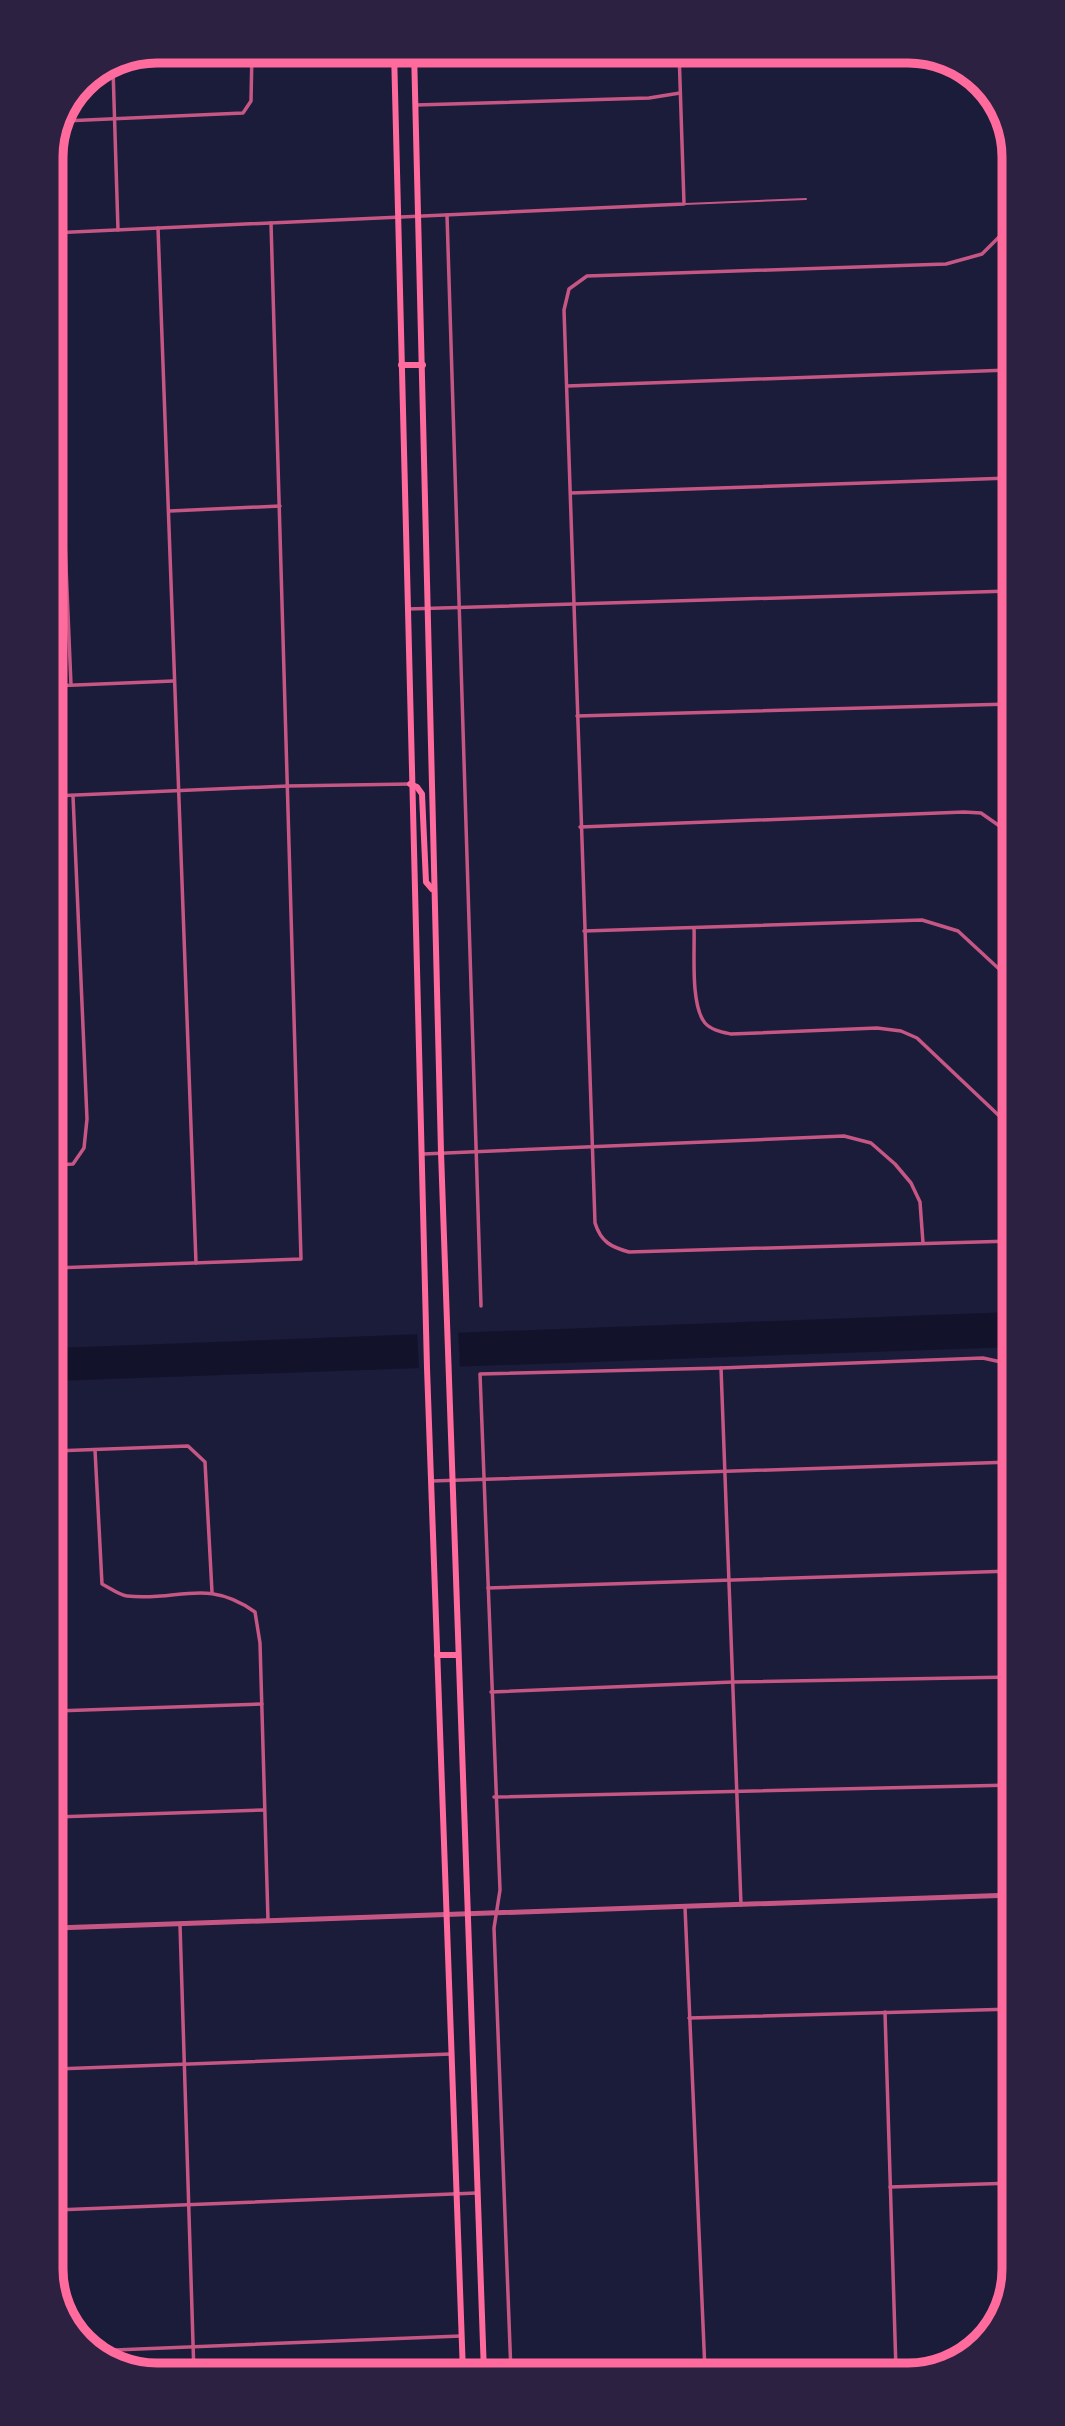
<svg xmlns="http://www.w3.org/2000/svg" width="1065" height="2426" font-family="Signika,sans-serif">
<style>
.water{fill:#12122b}
.pier{fill:#1b1b3a}
.lines{fill:none;stroke-linecap:round;stroke-linejoin:round}
.service{stroke:#c65784;stroke-width:2}
.minor{stroke:#c65784;stroke-width:3.5}
.tertiary{stroke:#c65784;stroke-width:5}
.primary{stroke:#ff6b9d;stroke-width:6}
.rim{fill:none;stroke:#ff6b9d;stroke-width:9}
</style>
<rect width="100%" height="100%" fill="#1b1b3a"/>
<path class="water" d="M 1012,1312 L 1012,1347 L 54,1381 L 54,1348 Z"/>
<path class="pier" d="M 458,1328 L 460,1368 L 419,1370 L 417,1329 Z"/>
<g class="lines">
<path class="service" d="M 685,204 L 806,199"/>
<g class="minor">
<path d="M 113,69 L 118,230"/>
<path d="M 416,105 L 649,98 L 680,93"/>
<path d="M 64,121 L 243,113 L 251,101 L 252,51"/>
<path d="M 447,215 L 481,1306"/>
<path d="M 1009,227 L 982,254 L 946,264 L 587,276 L 569,289 L 564,310 L 595,1223 C 601,1242 611,1247 629,1252 L 1012,1241"/>
<path d="M 158,228 L 196,1263"/>
<path d="M 51,233 L 684,204 L 679,51"/>
<path d="M 52,233 L 71,685"/>
<path d="M 567,386 L 1009,370"/>
<path d="M 571,493 L 1010,478"/>
<path d="M 170,511 L 280,506"/>
<path d="M 407,609 L 1010,591"/>
<path d="M 52,686 L 173,681"/>
<path d="M 577,716 L 1010,704"/>
<path d="M 53,796 L 288,786 L 410,784"/>
<path d="M 580,827 L 964,812 L 981,813 L 1011,834"/>
<path d="M 694,928 C 695,951 690,1005 705,1023 C 711,1030 722,1032 731,1034 L 877,1028 L 901,1031 L 917,1038 L 1011,1127"/>
<path d="M 584,931 L 922,920 L 958,931 L 1011,980"/>
<path d="M 423,1154 L 844,1136 L 871,1143 L 895,1164 L 911,1183 L 920,1202 L 923,1243"/>
<path d="M 53,1165 L 73,1164 L 84,1148 L 87,1119 L 73,796"/>
<path d="M 54,1268 L 301,1259 L 271,223"/>
<path d="M 721,1368 L 741,1905"/>
<path d="M 95,1450 L 102,1584 C 110,1588 119,1595 127,1596 C 178,1602 206,1577 255,1612 L 260,1643 L 268,1920"/>
<path d="M 54,1451 L 188,1446 L 205,1462 L 212,1592"/>
<path d="M 431,1481 L 1012,1462"/>
<path d="M 488,1588 L 1012,1571"/>
<path d="M 491,1692 L 733,1682 L 1013,1677"/>
<path d="M 55,1711 L 262,1704"/>
<path d="M 494,1797 L 1013,1785"/>
<path d="M 55,1817 L 264,1810"/>
<path d="M 685,1907 L 705,2371"/>
<path d="M 180,1925 L 194,2375"/>
<path d="M 885,2012 L 896,2370"/>
<path d="M 689,2018 L 1014,2009"/>
<path d="M 56,2069 L 451,2054"/>
<path d="M 890,2187 L 1014,2183"/>
<path d="M 56,2210 L 477,2193"/>
<path d="M 90,2351 L 461,2336"/>
<path d="M 511,2373 L 494,1928 L 500,1890 L 480,1374 L 721,1368 L 983,1358 L 1001,1362 L 1008,1371 L 1012,1492"/>
</g>
<path class="tertiary" d="M 55,1928 L 1013,1895"/>
<g class="primary">
<path d="M 394,51 L 427,1368 L 463,2373"/>
<path d="M 414,51 L 441,1152 L 484,2373"/>
<path d="M 401,365 L 423,365"/>
<path d="M 410,784 L 417,787 L 422,794 L 426,882 L 432,889"/>
<path d="M 437,1655 L 458,1655"/>
</g>
</g>
<path d="M0 0H1065V2426H0ZM157 63H908A94 94 0 0 1 1002 157V2269A94 94 0 0 1 908 2363H157A94 94 0 0 1 63 2269V157A94 94 0 0 1 157 63Z" fill="#2d2142" fill-rule="evenodd"/>
<path class="rim" d="M157 63H908A94 94 0 0 1 1002 157V2269A94 94 0 0 1 908 2363H157A94 94 0 0 1 63 2269V157A94 94 0 0 1 157 63Z"/>
</svg>
